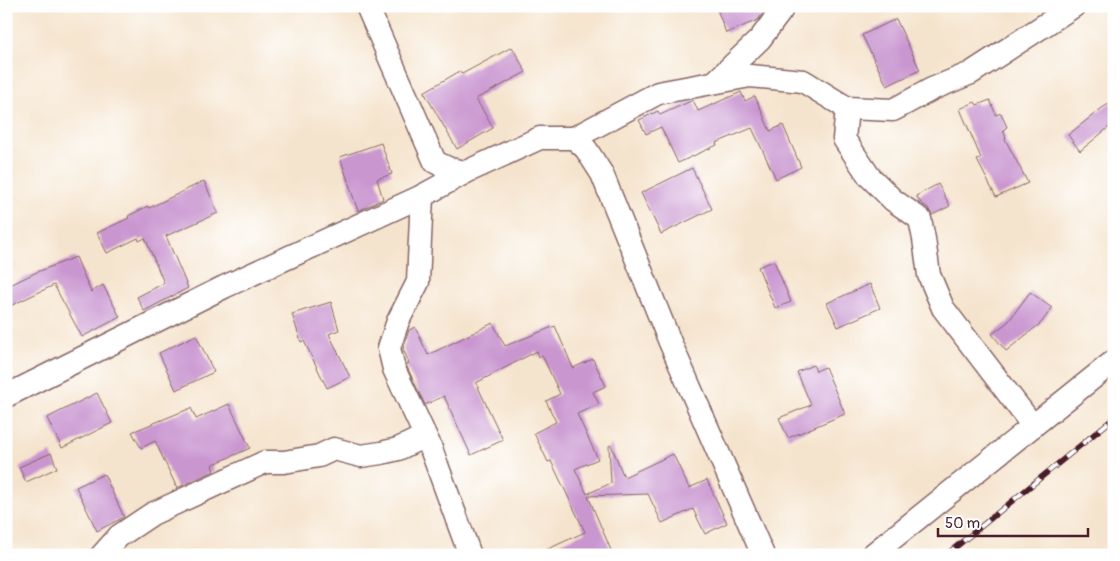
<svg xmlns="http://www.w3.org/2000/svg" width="1120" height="561" font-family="Pangolin,sans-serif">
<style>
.building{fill:#c996d0}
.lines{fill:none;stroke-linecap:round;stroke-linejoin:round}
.street-casing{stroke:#866464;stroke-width:25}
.street{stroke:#fff;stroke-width:22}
.rail-casing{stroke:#4a1f2b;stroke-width:5.5}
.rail{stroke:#fff;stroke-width:4;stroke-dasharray:11;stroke-linecap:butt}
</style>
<rect width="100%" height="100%" fill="#fff"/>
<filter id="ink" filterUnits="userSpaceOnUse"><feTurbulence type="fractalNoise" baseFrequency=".02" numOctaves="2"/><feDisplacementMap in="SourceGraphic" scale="10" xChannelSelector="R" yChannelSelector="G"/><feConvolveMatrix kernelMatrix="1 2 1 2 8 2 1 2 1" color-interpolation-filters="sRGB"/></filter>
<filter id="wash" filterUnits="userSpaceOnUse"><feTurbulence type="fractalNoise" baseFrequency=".0096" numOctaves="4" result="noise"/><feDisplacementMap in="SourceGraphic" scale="20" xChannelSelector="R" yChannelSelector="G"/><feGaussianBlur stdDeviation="1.12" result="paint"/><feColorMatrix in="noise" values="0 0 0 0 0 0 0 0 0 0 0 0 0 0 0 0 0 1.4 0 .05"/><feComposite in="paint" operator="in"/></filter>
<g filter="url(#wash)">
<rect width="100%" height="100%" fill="#f5e4cd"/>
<g id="blocks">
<g class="building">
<path d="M 716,6 L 768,6 L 758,20 L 726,33 Z"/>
<path d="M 896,19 L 920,70 L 887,86 L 862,35 Z"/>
<path d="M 512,47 L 526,72 L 476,99 L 493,128 L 457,149 L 424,92 L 460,71 L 462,74 Z"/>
<path d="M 741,92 L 745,101 L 755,96 L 770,131 L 783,125 L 801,167 L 776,179 L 752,128 L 716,143 L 717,145 L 678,163 L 661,127 L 646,134 L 639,120 L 658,111 L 660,115 L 693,100 L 698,111 Z"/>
<path d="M 990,100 L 996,115 L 1001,113 L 1007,127 L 1003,130 L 1006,138 L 1005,139 L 1028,183 L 996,197 L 977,160 L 981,158 L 960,109 L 975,102 L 977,105 Z"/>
<path d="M 1114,101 L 1114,123 L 1080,151 L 1068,135 L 1102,108 Z"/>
<path d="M 381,143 L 392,174 L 377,179 L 383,199 L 358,211 L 340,157 Z"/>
<path d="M 692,168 L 712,209 L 661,234 L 641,193 Z"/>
<path d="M 204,181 L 218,213 L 166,236 L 188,288 L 144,311 L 137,297 L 164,283 L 145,238 L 139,241 L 138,238 L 107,253 L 97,233 L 129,218 L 128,216 L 148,206 L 149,208 Z"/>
<path d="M 938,184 L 950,206 L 932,215 L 928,208 L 921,203 L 916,196 Z"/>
<path d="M 76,257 L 91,292 L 103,285 L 120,317 L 82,337 L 54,285 L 6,308 L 6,287 L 37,272 Z"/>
<path d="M 774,261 L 791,302 L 775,308 L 758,267 Z"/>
<path d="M 870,284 L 880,308 L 838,327 L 827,303 Z"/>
<path d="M 1030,292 L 1052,308 L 1041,323 L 1006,351 L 992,334 L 1008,322 Z"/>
<path d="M 331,302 L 339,330 L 329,334 L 350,377 L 327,388 L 304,341 L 301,342 L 292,314 Z"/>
<path d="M 493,323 L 505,346 L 555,326 L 573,368 L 593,359 L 606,386 L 593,392 L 599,404 L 577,414 L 598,459 L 575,469 L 587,494 L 611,483 L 609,446 L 611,445 L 624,477 L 673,454 L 689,488 L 707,480 L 727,523 L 705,534 L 693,509 L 662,523 L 648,494 L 588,496 L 613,555 L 535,555 L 585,532 L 551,461 L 548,462 L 534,433 L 556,422 L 546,401 L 560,394 L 542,355 L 539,357 L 537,351 L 476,383 L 503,440 L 471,455 L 444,396 L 425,405 L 406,365 L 409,363 L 403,349 L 409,330 L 415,327 L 428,355 Z"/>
<path d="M 196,335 L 214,372 L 176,390 L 159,353 Z"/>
<path d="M 813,365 L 816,371 L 825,367 L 845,414 L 788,438 L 779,418 L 811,405 L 797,372 Z"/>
<path d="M 97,393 L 112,423 L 62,448 L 47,418 Z"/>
<path d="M 229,404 L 250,448 L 212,465 L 214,471 L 177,488 L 155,441 L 141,448 L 132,432 L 191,408 L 196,419 Z"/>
<path d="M 51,453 L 57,468 L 26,482 L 19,467 Z"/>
<path d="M 104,474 L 124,517 L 97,531 L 76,487 Z"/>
</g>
</g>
</g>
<g filter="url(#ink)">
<use href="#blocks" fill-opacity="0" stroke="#866464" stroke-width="1"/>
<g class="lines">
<g class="street-casing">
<g id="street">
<path d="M 367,6 L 435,162 L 450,169 L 466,172 L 540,138 L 574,138 L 586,149 L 602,174 L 670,342 L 763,555"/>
<path d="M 715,82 L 760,39 L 781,11 L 782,6"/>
<path d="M 847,108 L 844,139 L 869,176 L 893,200 L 920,219 L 924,239 L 929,275 L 943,308 L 1033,426"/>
<path d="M 574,138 L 658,93 L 750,76 L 803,81 L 847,108 L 893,110 L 932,89 L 971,73 L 1074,6"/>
<path d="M 422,196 L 418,282 L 398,321 L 389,348 L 394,369 L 430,446 L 470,555"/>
<path d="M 6,396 L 224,287 L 422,196 L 466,172"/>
<path d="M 102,555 L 119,536 L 152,514 L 265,462 L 284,462 L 319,456 L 334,449 L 361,456 L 381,453 L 398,449 L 425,436"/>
<path d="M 872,555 L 1114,361"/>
</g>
</g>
<use href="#street" class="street"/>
<g class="rail-casing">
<path id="rail" d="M 946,555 L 1114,418"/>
</g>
<use href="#rail" class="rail"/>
</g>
</g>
<rect width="1120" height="561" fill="none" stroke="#fff" stroke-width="25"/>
<path d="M938 528v8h150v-8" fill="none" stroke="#4a1f2b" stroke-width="2.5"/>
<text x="945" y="528" font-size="15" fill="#4a1f2b" stroke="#ffffff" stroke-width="4" paint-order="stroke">50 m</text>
</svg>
